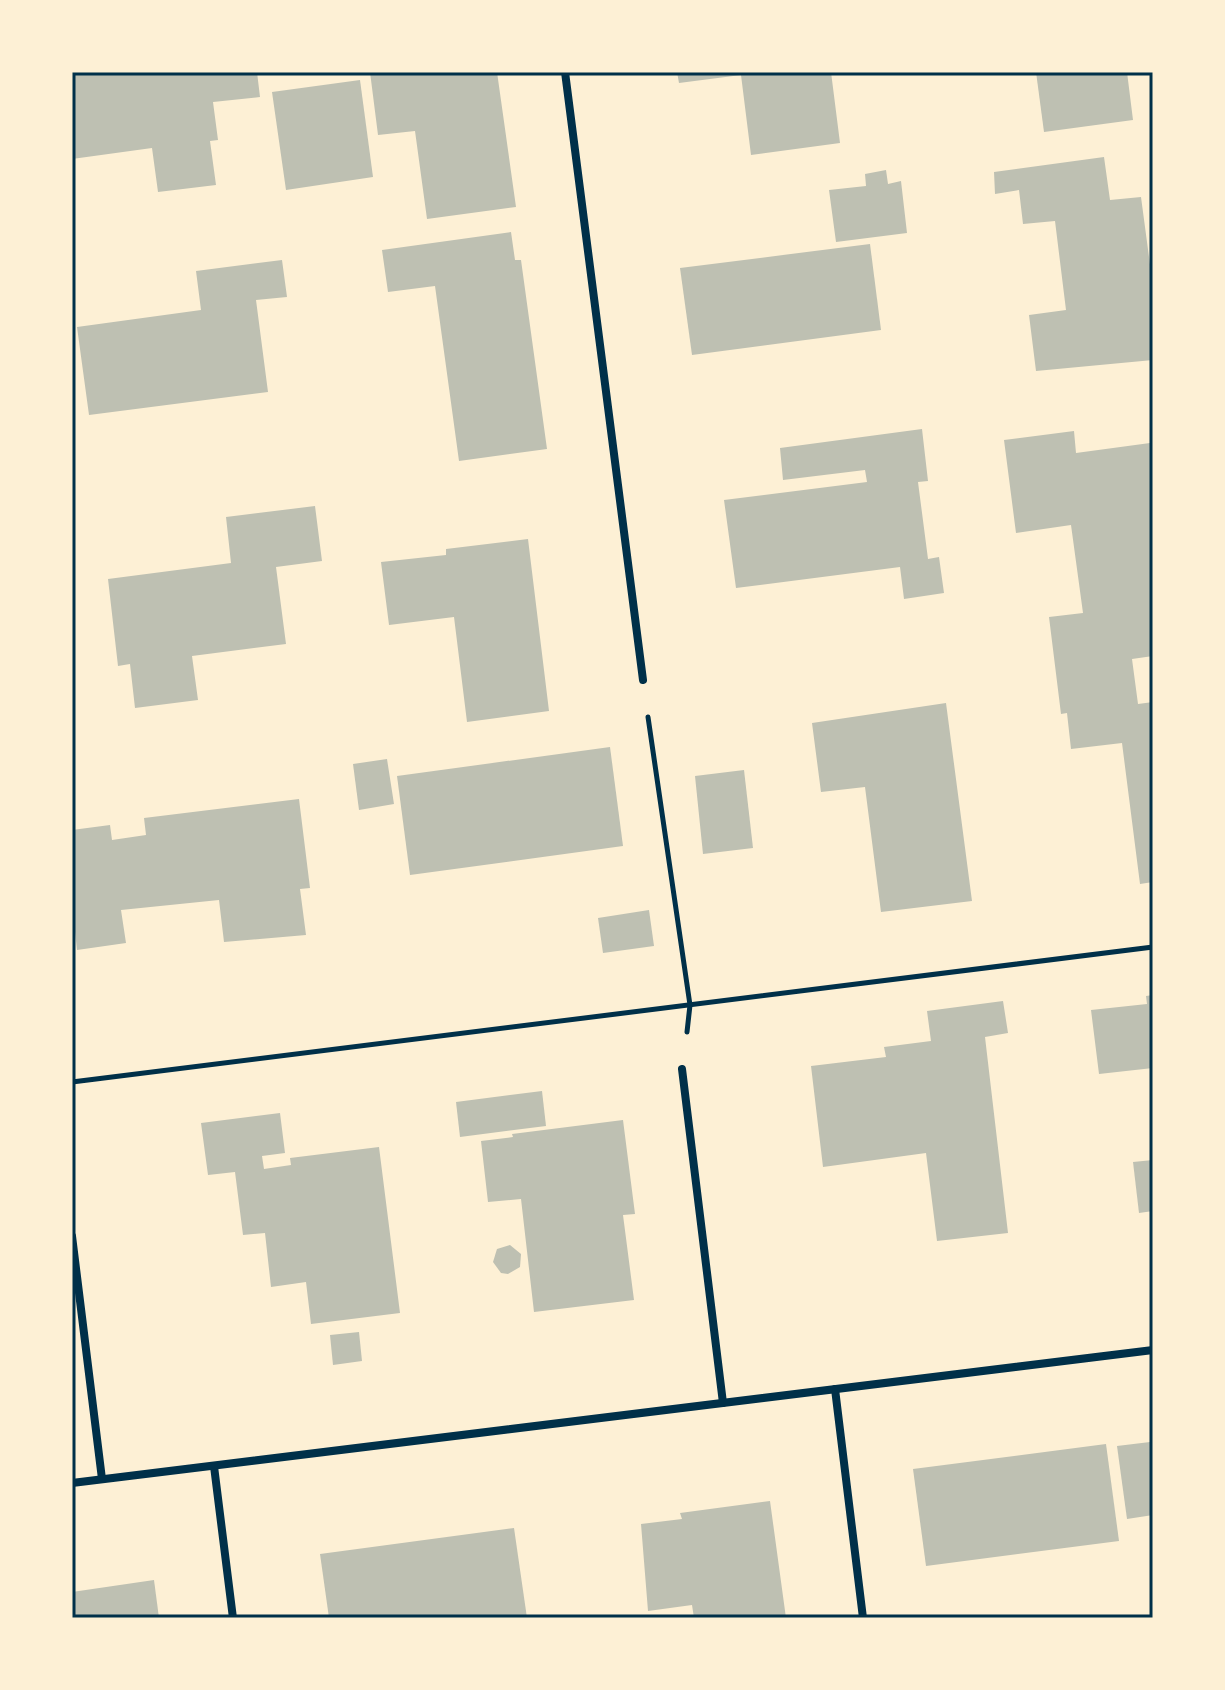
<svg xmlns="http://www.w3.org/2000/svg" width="1225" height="1690" font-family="Ubuntu,sans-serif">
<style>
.building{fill:#bec0b2}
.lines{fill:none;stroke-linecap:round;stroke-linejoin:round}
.path{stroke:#003049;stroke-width:5}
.minor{stroke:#003049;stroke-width:8}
.neatline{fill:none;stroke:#003049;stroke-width:3}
</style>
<rect width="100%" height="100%" fill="#fdf0d5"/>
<g class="building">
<path d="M 72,72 L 257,72 L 260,97 L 213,102 L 218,140 L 210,141 L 216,185 L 158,192 L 152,148 L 72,159 Z"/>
<path d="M 370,72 L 497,72 L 516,207 L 427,219 L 415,131 L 378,135 Z"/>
<path d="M 677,72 L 831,72 L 840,143 L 751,155 L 741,75 L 679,83 Z"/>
<path d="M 1036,72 L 1127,72 L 1133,120 L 1044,132 Z"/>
<path d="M 360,80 L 373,177 L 286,190 L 272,92 Z"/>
<path d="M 1104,157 L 1110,200 L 1141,197 L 1153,287 L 1153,360 L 1036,371 L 1029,315 L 1066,310 L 1055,221 L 1023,224 L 1019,190 L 995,194 L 994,172 Z"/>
<path d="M 886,170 L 888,184 L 901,181 L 907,233 L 836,242 L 829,190 L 866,186 L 865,174 Z"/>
<path d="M 511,232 L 515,260 L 521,260 L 547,449 L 459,461 L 435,286 L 388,292 L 382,250 Z"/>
<path d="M 870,244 L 881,330 L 692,355 L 680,268 Z"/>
<path d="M 282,260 L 287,297 L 256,300 L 268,392 L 89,415 L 77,327 L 201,310 L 196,271 Z"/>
<path d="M 922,429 L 928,481 L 918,482 L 928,559 L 939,557 L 944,593 L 904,599 L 900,567 L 736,588 L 724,500 L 867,482 L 865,470 L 783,480 L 780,448 Z"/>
<path d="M 1074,431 L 1076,453 L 1150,443 L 1153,471 L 1153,613 L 1150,613 L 1153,656 L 1132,659 L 1138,704 L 1153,702 L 1153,882 L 1140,884 L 1122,743 L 1071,749 L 1067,713 L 1061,714 L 1049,617 L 1083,613 L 1071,525 L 1016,533 L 1004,440 Z"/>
<path d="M 315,506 L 322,561 L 276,567 L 286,644 L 192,656 L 198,700 L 135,708 L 130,664 L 118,666 L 108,579 L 231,563 L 226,517 Z"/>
<path d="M 528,539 L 549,711 L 467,722 L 454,617 L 389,625 L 381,562 L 446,555 L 446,549 Z"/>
<path d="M 946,703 L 972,901 L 881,912 L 865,787 L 821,792 L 812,723 Z"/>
<path d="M 610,747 L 623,846 L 410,875 L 397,776 Z"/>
<path d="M 387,759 L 394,804 L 359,810 L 353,764 Z"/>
<path d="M 744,770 L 753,848 L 703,854 L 695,776 Z"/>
<path d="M 299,799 L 310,888 L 300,889 L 306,935 L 224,942 L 219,900 L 121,910 L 126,943 L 77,950 L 72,904 L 72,830 L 110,825 L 112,840 L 146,835 L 144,818 Z"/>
<path d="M 649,910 L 654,946 L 603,953 L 598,918 Z"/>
<path d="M 1153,995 L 1153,1068 L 1099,1074 L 1091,1010 L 1147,1004 L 1146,996 Z"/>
<path d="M 1003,1001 L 1008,1033 L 985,1037 L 1008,1233 L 937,1241 L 926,1153 L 823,1167 L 811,1066 L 886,1057 L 884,1047 L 931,1041 L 927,1011 Z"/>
<path d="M 542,1091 L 546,1126 L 460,1137 L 456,1102 Z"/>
<path d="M 280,1113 L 285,1153 L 262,1156 L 264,1169 L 291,1165 L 290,1158 L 379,1147 L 400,1313 L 311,1324 L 306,1282 L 271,1287 L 265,1233 L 243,1235 L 235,1172 L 208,1175 L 201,1123 Z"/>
<path d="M 623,1120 L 635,1214 L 623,1215 L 634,1300 L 534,1312 L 521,1199 L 488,1202 L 481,1141 L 513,1137 L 512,1134 Z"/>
<path d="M 1153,1160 L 1153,1211 L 1139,1213 L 1133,1162 Z"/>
<path d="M 510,1245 L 521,1254 L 520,1267 L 508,1274 L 501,1273 L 493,1262 L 497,1249 Z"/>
<path d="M 359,1332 L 362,1361 L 333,1365 L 330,1335 Z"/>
<path d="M 1150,1442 L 1153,1515 L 1127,1519 L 1117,1446 Z"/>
<path d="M 1106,1444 L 1119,1541 L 926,1566 L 913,1469 Z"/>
<path d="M 770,1501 L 786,1618 L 694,1618 L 692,1605 L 648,1611 L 641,1524 L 682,1519 L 680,1513 Z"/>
<path d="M 514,1528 L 527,1618 L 329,1618 L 320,1554 Z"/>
<path d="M 154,1580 L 159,1618 L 72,1618 L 72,1592 Z"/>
</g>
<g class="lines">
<g class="path">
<path d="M 648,717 L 690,1005 L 687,1032"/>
<path d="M 72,1078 L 72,1088"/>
<path d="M 72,1082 L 1153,947"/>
</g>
<g class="minor">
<path d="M 565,72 L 643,680"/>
<path d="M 682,1069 L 723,1403"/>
<path d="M 72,1236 L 102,1479"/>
<path d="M 835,1389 L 863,1618"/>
<path d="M 214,1466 L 233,1618"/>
<path d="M 72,1483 L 1153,1350"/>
</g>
</g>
<rect width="1225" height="1690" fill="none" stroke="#fdf0d5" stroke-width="148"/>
<rect x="74" y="74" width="1077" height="1542" class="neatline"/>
</svg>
